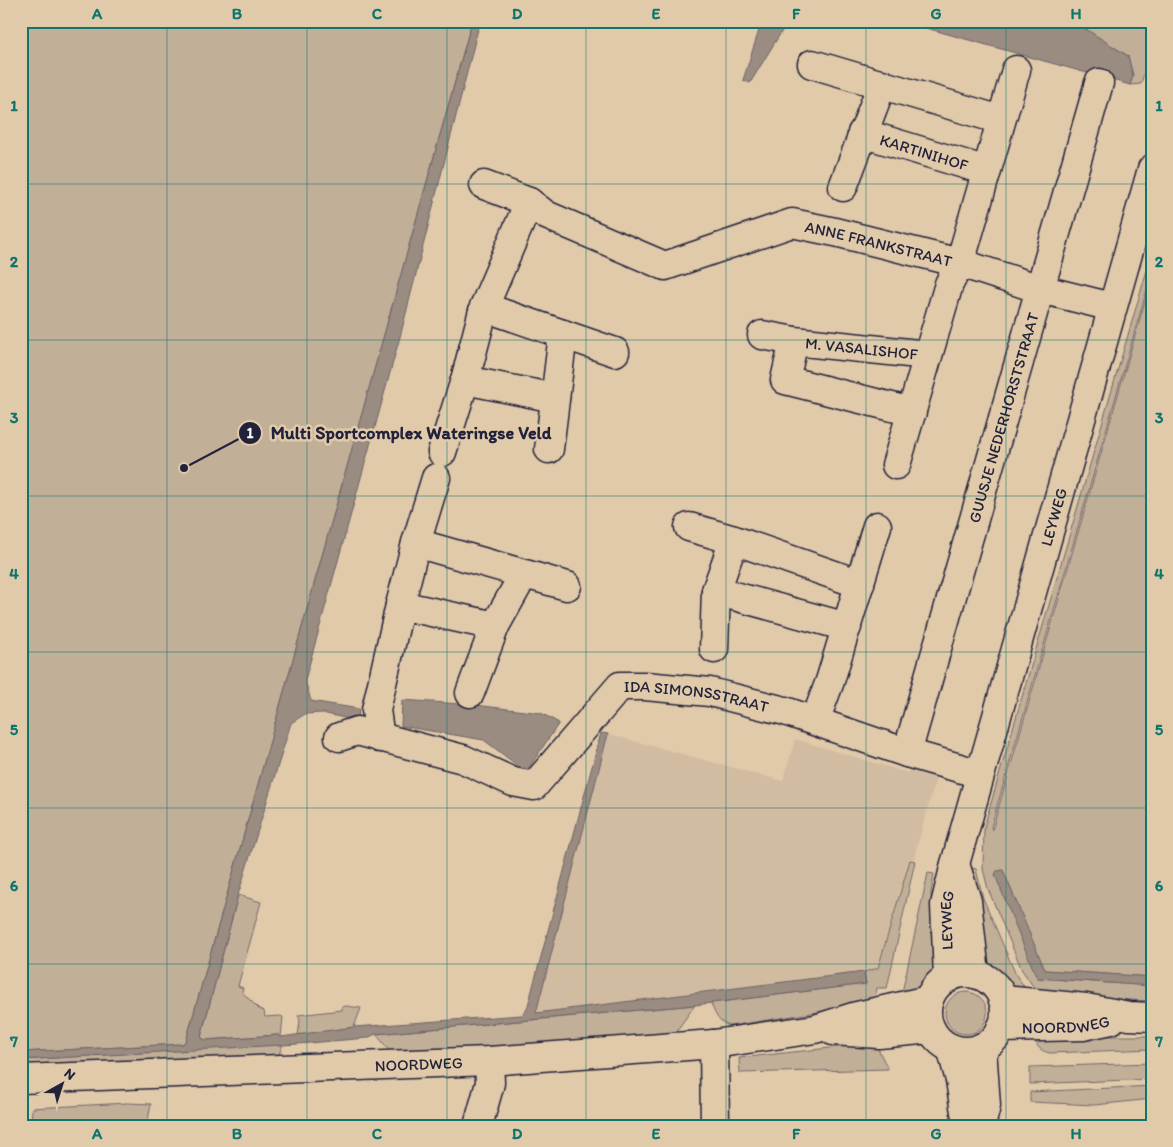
<svg xmlns="http://www.w3.org/2000/svg" width="1173" height="1147" font-family="Itim,sans-serif">
<style>
.built{fill:#d2bca1}
.green{fill:#c2af98;stroke:#72686a}
.water{fill:#9b8c82;stroke:#6b6266}
.lines{fill:none;stroke-linecap:round;stroke-linejoin:round}
.minor-casing{stroke:#22223b;stroke-width:31}
.tertiary-casing{stroke:#22223b;stroke-width:31}
.minor{stroke:#e1caaa;stroke-width:28}
.tertiary{stroke:#e1caaa;stroke-width:28}
.grid{fill:none;stroke:#0f766e;stroke-width:1;stroke-opacity:0.55}
.labels{text-anchor:middle;stroke-width:5;stroke-linejoin:round;paint-order:stroke}
.street-label{font-size:16px;fill:#22223b;stroke:#e1caaa}
.leader{fill:none;stroke:#22223b;stroke-width:2}
.callout-dot{fill:#22223b;stroke:#e1caaa;stroke-width:2}
.mark-label{font-size:15px;text-anchor:middle;font-weight:bold;fill:#fff}
.callout-label{font-size:18px;text-anchor:middle;font-weight:bold;fill:#22223b;stroke:#e1caaa;stroke-width:5;stroke-linejoin:round;paint-order:stroke}
.neatline{fill:none;stroke:#0f766e;stroke-width:2}
.grid-label{font-size:16px;text-anchor:middle;font-weight:bold;fill:#0f766e}
</style>
<rect width="100%" height="100%" fill="#e1caaa"/>
<filter id="ink" filterUnits="userSpaceOnUse"><feTurbulence type="fractalNoise" baseFrequency=".02" numOctaves="2"/><feDisplacementMap in="SourceGraphic" scale="10" xChannelSelector="R" yChannelSelector="G"/><feConvolveMatrix kernelMatrix="1 2 1 2 8 2 1 2 1" color-interpolation-filters="sRGB"/></filter>
<g filter="url(#ink)">
<path class="built" d="M 608,734 L 783,781 L 795,739 L 908,773 L 916,745 L 943,753 L 913,861 L 910,860 L 878,968 L 864,972 L 535,1013 Z"/>
<g class="green">
<path d="M 22,21 L 472,21 L 186,1041 L 182,1044 L 21,1052 Z"/>
<path d="M 1073,21 L 1152,21 L 1152,43 L 1141,84 L 1130,85 L 1133,76 L 1128,56 Z"/>
<path d="M 1152,253 L 1152,272 L 991,827 L 992,830 L 1152,277 L 1152,977 L 1044,970 L 1003,871 L 996,872 L 1038,978 L 1152,986 L 1152,1001 L 1042,996 L 1035,989 L 1022,970 L 988,889 L 983,869 L 984,827 Z"/>
<path d="M 910,860 L 915,861 L 887,988 L 877,988 L 874,1003 L 730,1026 C 718,1023 715,1014 711,1003 L 866,984 L 864,972 L 878,968 Z"/>
<path d="M 972,868 L 976,869 L 983,898 L 1016,975 L 1026,989 L 1015,990 L 985,962 L 972,890 Z"/>
<path d="M 928,873 L 934,874 L 931,893 L 935,966 C 927,985 921,991 901,997 Z"/>
<path d="M 238,895 L 261,902 L 238,986 L 243,988 L 242,992 L 259,1009 L 264,1011 L 265,1017 L 279,1016 L 283,1017 L 281,1037 L 278,1035 L 205,1040 L 201,1037 Z"/>
<circle cx="966" cy="1013" r="21"/>
<path d="M 695,1005 L 675,1033 L 392,1054 L 376,1034 Z"/>
<path d="M 346,1006 L 361,1008 L 354,1027 L 298,1036 L 300,1020 L 298,1015 L 342,1010 L 342,1007 Z"/>
<path d="M 1035,1036 L 1152,1036 L 1152,1049 L 1050,1053 C 1040,1051 1035,1046 1035,1036 Z"/>
<path d="M 875,1043 L 888,1069 L 740,1073 L 739,1058 Z"/>
<path d="M 283,1044 L 278,1057 L 21,1068 L 21,1060 Z"/>
<path d="M 1152,1063 L 1152,1079 L 1030,1084 L 1030,1067 Z"/>
<path d="M 1152,1086 L 1152,1099 L 1095,1105 L 1030,1102 L 1030,1092 Z"/>
<path d="M 128,1103 L 151,1104 L 147,1126 L 31,1126 L 32,1108 Z"/>
</g>
<g class="water">
<path d="M 472,21 L 480,21 L 401,333 L 305,680 L 311,701 L 359,709 L 358,721 L 322,713 L 305,714 L 291,723 L 238,895 L 201,1037 L 205,1040 L 278,1035 L 281,1037 L 354,1027 L 522,1015 L 527,1009 L 601,733 L 608,734 L 536,1013 L 864,972 L 866,984 L 695,1005 L 376,1034 L 367,1038 L 298,1044 L 21,1060 L 21,1052 L 182,1044 L 186,1041 Z"/>
<path d="M 762,21 L 788,21 L 750,83 L 743,80 Z"/>
<path d="M 901,21 L 1073,21 L 1128,56 L 1133,76 L 1130,85 Z"/>
<path d="M 402,700 L 475,705 L 541,713 L 559,723 L 526,772 L 484,740 L 401,726 Z"/>
<path d="M 1003,870 L 1045,970 L 1152,977 L 1152,986 L 1038,978 L 1036,976 L 995,875 L 997,871 Z"/>
</g>
<g class="lines">
<g class="minor-casing">
<g id="minor">
<path d="M 812,64 L 1001,120"/>
<path id="s1" d="M 862,133 L 987,171"/>
<path id="s2" d="M 484,185 L 529,202 L 546,215 L 665,266 L 792,223 L 835,232 L 960,263 L 1040,289 L 1112,307"/>
<path d="M 843,187 L 882,84"/>
<path d="M 484,307 L 615,352"/>
<path d="M 762,335 L 794,341"/>
<path d="M 465,380 L 555,398"/>
<path id="s3" d="M 912,412 L 785,380 L 794,341 L 928,355"/>
<path d="M 549,449 L 563,334"/>
<path d="M 442,452 L 465,380 L 484,307 L 529,202"/>
<path d="M 896,465 L 949,284 L 960,263 L 1016,70"/>
<path d="M 689,527 L 734,540 L 860,584"/>
<path d="M 416,543 L 567,586"/>
<path d="M 716,591 L 847,627"/>
<path d="M 400,605 L 495,626 L 524,574"/>
<path d="M 714,649 L 716,591 L 734,540"/>
<path d="M 470,693 L 495,626"/>
<path d="M 815,721 L 830,681 L 877,526"/>
<path id="s4" d="M 339,737 L 357,731 L 463,759 L 513,782 L 534,786 L 620,686 L 645,686 L 710,692 L 785,711 L 907,753 L 980,774"/>
<path d="M 380,738 L 376,710 L 400,605 L 416,543 L 436,478"/>
<path id="s5" d="M 907,753 L 1099,83"/>
<path d="M 955,864 L 967,901 L 975,974"/>
<path id="s6" d="M 948,978 L 945,905 L 955,864 L 1152,169"/>
<path d="M 714,1044 L 715,1126"/>
<path d="M 951,1048 L 960,1080 L 965,1112 L 971,1126"/>
<path d="M 478,1126 L 490,1083 L 489,1061"/>
<path d="M 981,1126 L 986,1106 L 982,1047"/>
</g>
</g>
<g class="tertiary-casing">
<g id="tertiary">
<circle cx="966" cy="1012" r="39"/>
<path d="M 1003,1000 L 1086,1008 L 1129,1016 L 1152,1017"/>
<path id="s7" d="M 1001,1028 L 1083,1026 L 1111,1020"/>
<path d="M 833,1031 L 879,1034 L 931,1029"/>
<path id="s8" d="M 21,1079 L 489,1061 L 714,1044 L 815,1029 L 853,1017 L 929,1000"/>
</g>
</g>
<use href="#minor" class="minor"/>
<use href="#tertiary" class="tertiary"/>
</g>
</g>
<path class="grid" d="M 167,21 L 167,1126M 307,21 L 307,1126M 447,21 L 447,1126M 586,21 L 586,1126M 726,21 L 726,1126M 866,21 L 866,1126M 1006,21 L 1006,1126M 21,184 L 1152,184M 21,340 L 1152,340M 21,496 L 1152,496M 21,652 L 1152,652M 21,808 L 1152,808M 21,964 L 1152,964"/>
<g class="labels">
<g class="street-label">
<text dy="6" stroke="none"><textPath href="#s1" startOffset="65">KARTINIHOF</textPath></text>
<text dy="6" stroke="none"><textPath href="#s2" startOffset="422">ANNE FRANKSTRAAT</textPath></text>
<text dy="6" stroke="none"><textPath href="#s3" startOffset="239">M. VASALISHOF</textPath></text>
<text dy="6" stroke="none"><textPath href="#s5" startOffset="349">GUUSJE NEDERHORSTSTRAAT</textPath></text>
<text dy="6" stroke="none"><textPath href="#s6" startOffset="476">LEYWEG</textPath></text>
<text dy="6" stroke="none"><textPath href="#s4" startOffset="414">IDA SIMONSSTRAAT</textPath></text>
<text dy="6" stroke="none"><textPath href="#s6" startOffset="58">LEYWEG</textPath></text>
<text dy="6" stroke="none"><textPath href="#s7" startOffset="65">NOORDWEG</textPath></text>
<text dy="6" stroke="none"><textPath href="#s8" startOffset="398">NOORDWEG</textPath></text>
</g>
</g>
<path class="leader" d="M184 468L250 433"/>
<g class="callout-dot">
<circle cx="184" cy="468" r="5"/>
<circle cx="250" cy="433" r="12"/>
</g>
<g class="mark-label">
<text x="250" y="438">1</text>
</g>
<g class="callout-label">
<text x="411" y="439">Multi Sportcomplex Wateringse Veld</text>
</g>
<rect width="1173" height="1147" fill="none" stroke="#e1caaa" stroke-width="55"/>
<g transform="translate(62 1084) rotate(39)" stroke="#e1caaa" stroke-width="4" paint-order="stroke">
<path d="M0-4L9 19L0 12L-9 19Z" fill="#22223b"/>
<text y="-8" font-size="14" font-weight="bold" text-anchor="middle" fill="#22223b">N</text>
</g>
<rect x="28" y="28" width="1118" height="1092" class="neatline"/>
<g class="grid-label">
<text x="97" y="19">A</text>
<text x="237" y="19">B</text>
<text x="377" y="19">C</text>
<text x="517" y="19">D</text>
<text x="656" y="19">E</text>
<text x="796" y="19">F</text>
<text x="936" y="19">G</text>
<text x="1076" y="19">H</text>
<text x="14" y="111">1</text>
<text x="1159" y="111">1</text>
<text x="14" y="267">2</text>
<text x="1159" y="267">2</text>
<text x="14" y="423">3</text>
<text x="1159" y="423">3</text>
<text x="14" y="579">4</text>
<text x="1159" y="579">4</text>
<text x="14" y="735">5</text>
<text x="1159" y="735">5</text>
<text x="14" y="891">6</text>
<text x="1159" y="891">6</text>
<text x="14" y="1047">7</text>
<text x="1159" y="1047">7</text>
<text x="97" y="1139">A</text>
<text x="237" y="1139">B</text>
<text x="377" y="1139">C</text>
<text x="517" y="1139">D</text>
<text x="656" y="1139">E</text>
<text x="796" y="1139">F</text>
<text x="936" y="1139">G</text>
<text x="1076" y="1139">H</text>
</g>
</svg>
